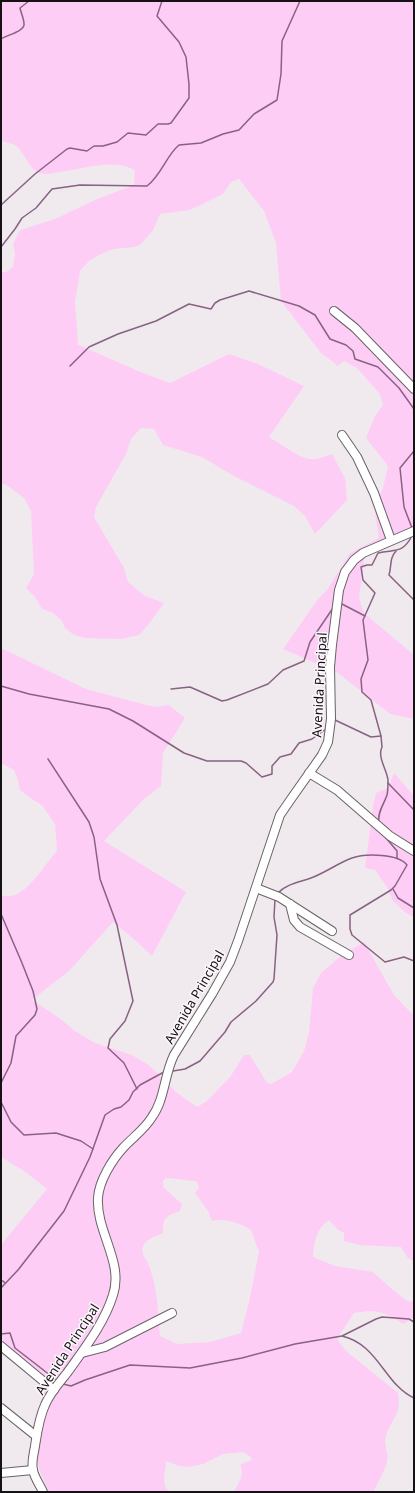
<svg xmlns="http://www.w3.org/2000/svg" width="415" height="1493" font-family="'Noto Sans',sans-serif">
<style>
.green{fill:#fecdf6;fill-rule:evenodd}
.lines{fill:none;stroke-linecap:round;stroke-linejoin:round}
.stream{stroke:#886282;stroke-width:1.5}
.minor-casing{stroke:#686367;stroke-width:10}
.minor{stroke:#fff;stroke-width:8}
.labels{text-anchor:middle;stroke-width:3;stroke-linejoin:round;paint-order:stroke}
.street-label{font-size:13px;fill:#141214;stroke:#fdf7fc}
</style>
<rect width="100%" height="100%" fill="#f0eaef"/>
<g class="green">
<path d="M 1,1 L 414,1 L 414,526 L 365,555 L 359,598 L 364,613 L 414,655 L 414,719 L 390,714 L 338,673 L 283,649 L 318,599 L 327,590 L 350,553 L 379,538 L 374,506 L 383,488 L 388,466 L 366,438 L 375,416 L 383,405 L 380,394 L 357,368 L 344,361 L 338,366 L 321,353 L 281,301 L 276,243 L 264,211 L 239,179 L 231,182 L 223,194 L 190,210 L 160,214 L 153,230 L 140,245 L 134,247 L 113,249 L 101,254 L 89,261 L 80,271 L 75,302 L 78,342 L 77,344 L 138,371 L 170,383 L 229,354 L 258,364 L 304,386 L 269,437 C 280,443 298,458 311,459 C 319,460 325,456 332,454 L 345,478 L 347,500 L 315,534 L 305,516 L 294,506 L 232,475 L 202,457 L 163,445 L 154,429 L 141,428 L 131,439 L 126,454 L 96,507 L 94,517 L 124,568 L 128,582 L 145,596 L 164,603 L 148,625 L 139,635 L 121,639 L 85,638 L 74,635 L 65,628 L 62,621 L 53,613 L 42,609 L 35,597 L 26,588 L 34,574 L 31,511 L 24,498 L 8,486 L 1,483 L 1,272 L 6,272 L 13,267 L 15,253 L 13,244 L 20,230 L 55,219 L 95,200 L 134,185 L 135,170 C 112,158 84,169 59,172 C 54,173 46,175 40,173 C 29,170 25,153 16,146 C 11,143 6,142 1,141 Z"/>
<path d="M 1,648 L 86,689 L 154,707 L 169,705 L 185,718 L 163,753 L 161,786 L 144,799 L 104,841 L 186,892 L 152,956 L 135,940 L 113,922 L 69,971 L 32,1000 L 58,1017 L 75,1031 L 95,1043 L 132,1055 L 150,1066 L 176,1092 L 197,1107 L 207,1101 L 230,1077 L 244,1055 L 250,1055 L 267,1083 L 271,1084 L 292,1072 L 304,1051 L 309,1033 L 313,988 L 321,973 L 341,956 L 364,942 L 394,995 L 414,1016 L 414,1262 L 407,1257 L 401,1247 L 359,1245 L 344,1241 L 344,1233 L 338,1230 L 329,1220 C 316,1229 314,1242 313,1257 L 335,1266 L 373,1272 L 393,1290 L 407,1301 L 414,1302 L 414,1318 L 403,1324 C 384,1311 376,1309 354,1313 L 337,1339 L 346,1351 L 398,1393 C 402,1416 391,1418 386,1436 C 383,1444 389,1453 387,1461 C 386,1469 377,1484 373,1492 L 234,1492 C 236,1487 241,1480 242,1474 C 242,1469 240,1468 241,1464 L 252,1460 L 251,1457 L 243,1452 L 223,1454 L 203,1464 L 190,1467 L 179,1466 L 166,1461 C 166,1473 160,1484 170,1492 L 49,1492 C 41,1475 34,1457 32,1438 C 31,1421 43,1397 49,1381 L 1,1344 L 1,1245 L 47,1189 L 27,1173 L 1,1157 L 1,895 C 6,897 15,896 19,893 C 33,885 46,863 57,851 L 55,824 L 42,805 L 33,800 L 20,790 L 18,780 L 14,770 L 1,763 ZM 166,1178 C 176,1178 185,1181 196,1181 L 199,1187 L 195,1193 L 208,1211 L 212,1221 C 225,1218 239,1223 251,1230 L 259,1252 L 249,1302 L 241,1333 L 210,1342 L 177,1344 L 160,1336 C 158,1313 158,1288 149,1266 C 147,1259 140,1254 143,1246 C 146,1239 157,1236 163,1233 C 163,1217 166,1216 180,1211 L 182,1204 L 163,1187 L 163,1181 Z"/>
<path d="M 394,773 L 414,796 L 414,917 L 406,913 L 393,901 L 387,887 L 375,870 L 365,868 L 373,806 L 376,793 L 388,788 Z"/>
</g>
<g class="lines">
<g class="stream">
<path d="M 1,39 C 7,35 25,31 24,24 C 24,19 21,13 20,8 L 29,1"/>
<path d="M 1,205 L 35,174 L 67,149 L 70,148 L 87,151 L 94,146 L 103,146 L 117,142 L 128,133 L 146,135 L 158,124 L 168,124 L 171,123 L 189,98 L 189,84 L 186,57 L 179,42 L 157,16 L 162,1"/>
<path d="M 1,247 L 15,229 L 22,218 L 36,208 L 52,189 L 80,185 L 147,186 C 162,174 166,156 179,145 L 201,143 L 223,134 L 239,130 L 254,114 L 277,100 L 281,74 L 282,41 L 300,1"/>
<path d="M 70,366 L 89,347 L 118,334 L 156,321 L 189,304 L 211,309 L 215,303 L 220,300 L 249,291 L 299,306 L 315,315 L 330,339 L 346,345 L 353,351 L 355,359 L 378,367 L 399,388 L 414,409"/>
<path d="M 412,528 L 404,507 L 400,468 L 414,451"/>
<path d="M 396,551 C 389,559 392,565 389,575 L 414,600"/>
<path d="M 342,604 L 365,616"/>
<path d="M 1,686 L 29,694 L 109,709 L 133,721 L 184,753 L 207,761 L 241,761 L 246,763 L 262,777 L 272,774 L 272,766 L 280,757 L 291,754 L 299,743 L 312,739 L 326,729"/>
<path d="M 171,689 L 190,687 L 222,701 L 227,700 L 268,684 L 283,670 L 304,661 L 310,642 L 333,608"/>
<path d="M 335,720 L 371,737 L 381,736"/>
<path d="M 48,759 L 89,822 L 94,837 L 100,879 L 117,925 L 133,1001 L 125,1021 L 110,1039 L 108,1048 L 124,1063 L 137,1089"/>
<path d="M 388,783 L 414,810"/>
<path d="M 379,822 C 377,813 384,804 387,795 C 388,791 388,785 388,780 C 387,770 377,757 382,747 L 381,736 L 371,700 L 362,692 L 361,679 L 368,660 L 363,620 L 375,593 L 363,580 L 361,567 L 367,565 L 372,565 L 378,553 C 396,549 402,554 412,536"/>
<path d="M 386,838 L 397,851 L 397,858"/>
<path d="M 393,889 L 398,898 L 414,908"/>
<path d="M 278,893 C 286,884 300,882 311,878 C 325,873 338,863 352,858 C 366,853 399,854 407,865 L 395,886 L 391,890 L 350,915 L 350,929 L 352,935 L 385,962 L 404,957 L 414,961"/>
<path d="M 1,914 L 22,963 L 33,991 L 37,1009 L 35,1015 L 16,1036 L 11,1063 L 1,1083"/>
<path d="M 173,1071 L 185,1069 L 200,1061 L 225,1032 L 231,1022 L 256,1001 L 273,982 L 274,979 L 277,935 L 274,917 L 275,899"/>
<path d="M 1,1102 L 11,1122 L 24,1135 L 56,1133 L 81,1141 L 93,1149"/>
<path d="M 1,1281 L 3,1281 L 5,1283"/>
<path d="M 1,1288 L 18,1270 L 64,1211 L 90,1157 L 105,1115 L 114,1109 L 121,1107 L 129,1100 L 133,1092 L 140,1085 L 164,1072"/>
<path d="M 1,1334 L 10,1333 L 15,1348 L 55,1379"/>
<path d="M 342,1336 C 378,1344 385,1385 414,1398"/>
<path d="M 63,1384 L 71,1386 L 85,1380 L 130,1365 L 190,1368 L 242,1358 L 295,1344 L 342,1336 L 376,1319 L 382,1317 L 409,1319 L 414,1322"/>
</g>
<g class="minor-casing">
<g id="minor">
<path d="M 334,311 L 355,328 L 414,389"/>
<path d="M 342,435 L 357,457 L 374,493 L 391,540"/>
<path d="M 309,773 L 337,790 L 390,836 L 414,851"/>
<path d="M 256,888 L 279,897 L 332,931"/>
<path d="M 290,904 L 294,920 L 300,927 L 349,955"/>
<path d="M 1,1346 L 54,1390"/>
<path d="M 82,1353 L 105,1347 L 172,1313"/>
<path d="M 1,1408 L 36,1436"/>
<path d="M 1,1473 L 33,1470"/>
<path d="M 43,1492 C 40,1485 34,1477 33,1470 C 31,1463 34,1453 35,1446 C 37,1433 39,1418 45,1405 C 50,1393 59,1383 67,1373 C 84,1349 104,1324 113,1295 C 124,1262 96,1232 98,1198 C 99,1181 112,1160 123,1148 C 132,1138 145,1129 152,1117 C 165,1099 164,1075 174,1055 L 212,994 L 230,962 L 238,941 L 280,815 L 291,799 L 322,755 L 328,742 L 331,719 L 330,667 L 332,645 L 339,590 L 345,572 L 354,560 L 363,553 L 414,531"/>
</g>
</g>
<use href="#minor" class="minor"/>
</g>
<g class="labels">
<g class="street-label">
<text transform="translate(319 685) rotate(-87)" y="5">Avenida Principal</text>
<text transform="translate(194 997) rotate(-60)" y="5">Avenida Principal</text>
<text transform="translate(67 1349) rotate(-57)" y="5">Avenida Principal</text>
</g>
</g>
<rect width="415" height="1493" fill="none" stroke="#141214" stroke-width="4"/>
</svg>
